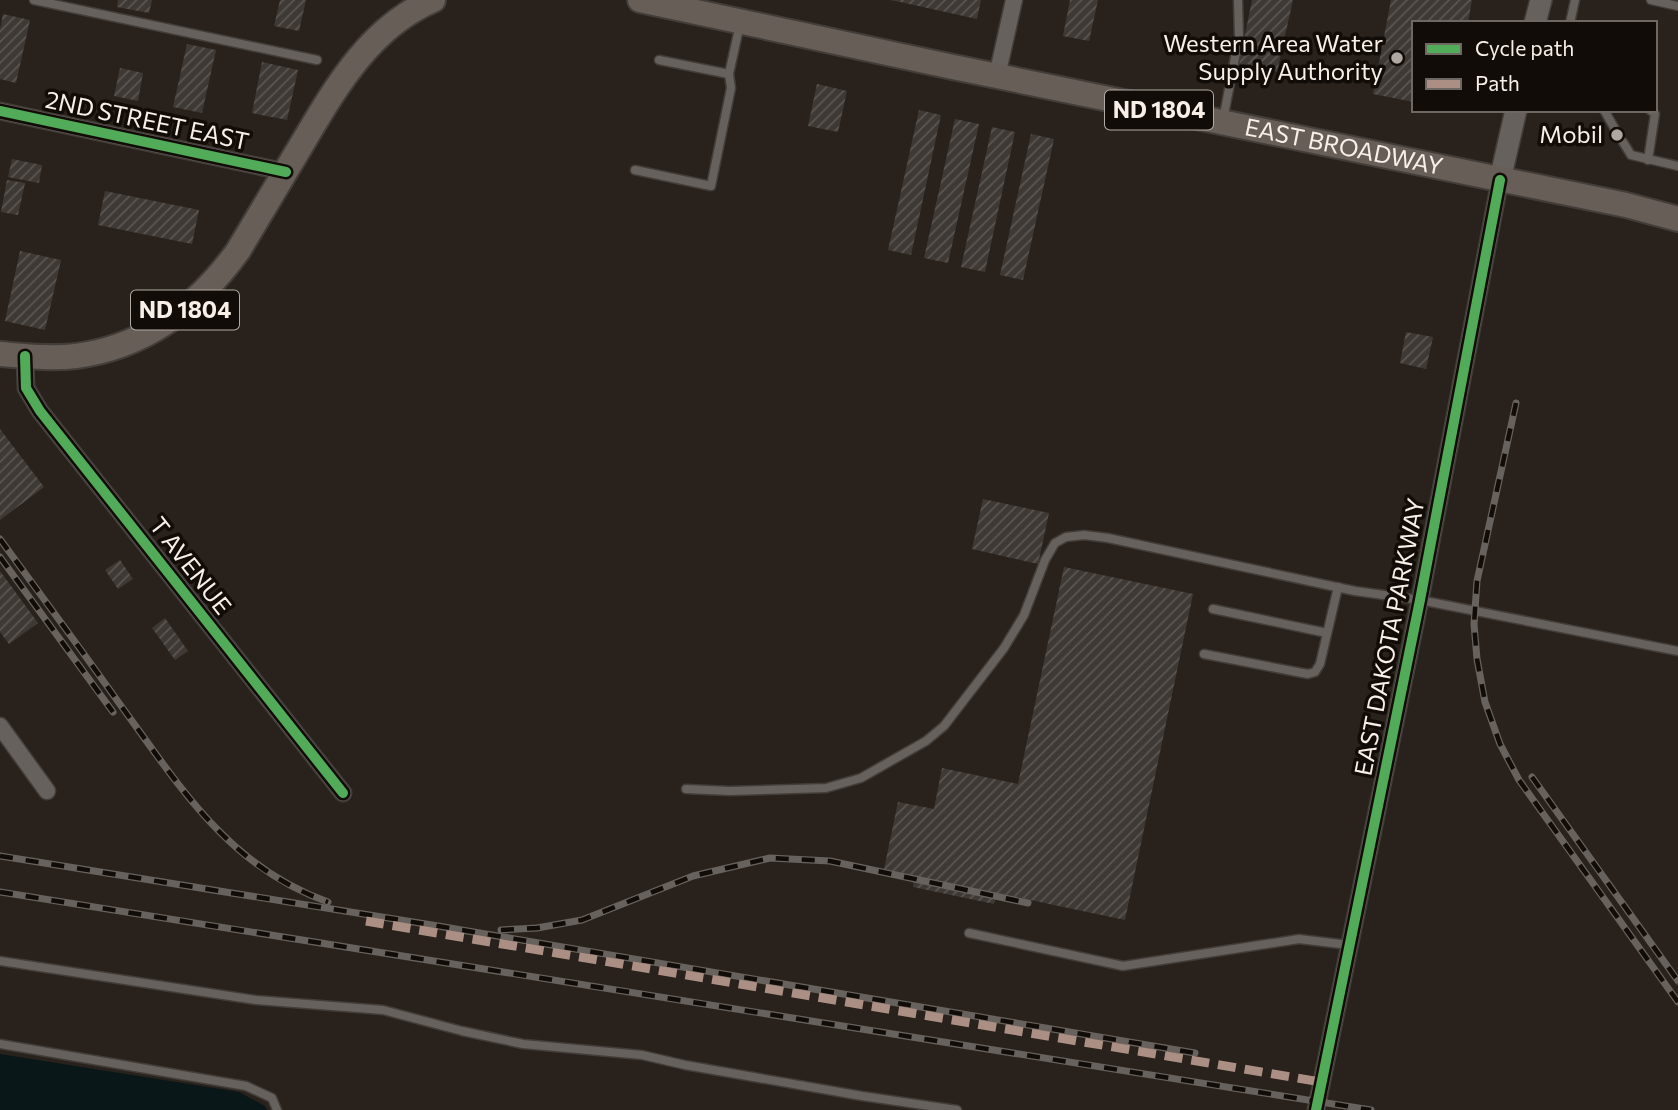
<svg xmlns="http://www.w3.org/2000/svg" width="1678" height="1110" font-family="Commissioner,sans-serif">
<style>
.water{fill:#091719}
.building{fill:url(#building-hatch)}
.lines{fill:none;stroke-linecap:round;stroke-linejoin:round}
.service-casing{stroke:#433d39;stroke-width:11}
.minor-casing{stroke:#433d39;stroke-width:19}
.secondary-casing{stroke:#433d39;stroke-width:24}
.primary-casing{stroke:#433d39;stroke-width:28}
.service{stroke:#66615d;stroke-width:8}
.minor{stroke:#66615d;stroke-width:16}
.secondary{stroke:#66615d;stroke-width:21}
.primary{stroke:#675e58;stroke-width:24}
.rail-casing{stroke:#67625d;stroke-width:7}
.rail{stroke:#120c08;stroke-width:4.5;stroke-dasharray:13;stroke-linecap:butt}
.quiet{stroke:#ac8f84;stroke-width:9;stroke-dasharray:18 9;stroke-linecap:butt}
.cycleway-casing{stroke:#120c08;stroke-width:15}
.cycleway{stroke:#51ab58;stroke-width:10}
.poi-dot{fill:#afa7a1;stroke:#120c08;stroke-width:2.5}
.labels{text-anchor:middle;stroke-width:7;stroke-linejoin:round;paint-order:stroke}
.shield{fill:#120c08;stroke:#b2aba5;stroke-width:2}
.shield-label{font-size:23px;font-weight:bold;fill:#f7efe8}
.poi-label{font-size:24px;fill:#f7efe8;stroke:#120c08;text-anchor:end}
.street-label{font-size:24px;fill:#f7efe8;stroke:#120c08}
</style>
<defs>
<pattern id="building-hatch" width="6" height="6" patternUnits="userSpaceOnUse" patternTransform="scale(1.75)"><rect width="6" height="6" fill="#3f3935"/><path d="M-1 1l2-2M0 6l6-6M5 7l2-2" fill="none" stroke="#5c5652"/></pattern>
</defs>
<rect width="100%" height="100%" fill="#29221c"/>
<path class="water" d="M 0,1054 L 239,1092 L 265,1106 L 267,1110 L 0,1110 Z"/>
<g class="building">
<path d="M 118,0 L 152,0 L 149,13 L 117,7 Z"/>
<path d="M 280,0 L 306,0 L 299,31 L 274,26 Z"/>
<path d="M 891,0 L 981,0 L 977,19 Z"/>
<path d="M 1070,0 L 1098,0 L 1089,41 L 1063,36 Z"/>
<path d="M 1252,0 L 1293,0 L 1277,72 L 1239,64 Z"/>
<path d="M 1391,0 L 1472,0 L 1468,23 L 1414,23 L 1414,102 L 1373,94 Z"/>
<path d="M 3,14 L 30,20 L 16,83 L 0,79 L 0,30 Z"/>
<path d="M 187,44 L 216,50 L 202,113 L 173,107 Z"/>
<path d="M 262,62 L 298,70 L 287,120 L 252,113 Z"/>
<path d="M 120,68 L 143,73 L 138,101 L 114,96 Z"/>
<path d="M 817,84 L 847,91 L 838,132 L 808,126 Z"/>
<path d="M 919,110 L 941,115 L 911,255 L 888,250 Z"/>
<path d="M 955,119 L 979,124 L 948,263 L 924,258 Z"/>
<path d="M 992,127 L 1015,132 L 985,272 L 961,267 Z"/>
<path d="M 1031,134 L 1054,139 L 1023,280 L 1000,275 Z"/>
<path d="M 12,159 L 42,165 L 39,183 L 8,177 Z"/>
<path d="M 7,180 L 25,183 L 18,215 L 1,212 Z"/>
<path d="M 105,191 L 199,210 L 192,244 L 98,225 Z"/>
<path d="M 20,251 L 61,260 L 45,330 L 5,321 Z"/>
<path d="M 1406,332 L 1433,337 L 1426,369 L 1400,363 Z"/>
<path d="M 0,429 L 44,487 L 0,520 Z"/>
<path d="M 983,499 L 1049,513 L 1038,564 L 972,549 Z"/>
<path d="M 120,560 L 133,579 L 118,589 L 105,570 Z"/>
<path d="M 1064,567 L 1193,594 L 1125,920 L 997,893 L 994,904 L 913,887 L 915,876 L 884,869 L 898,802 L 934,809 L 942,768 L 1018,784 Z"/>
<path d="M 0,571 L 38,623 L 9,644 L 0,632 Z"/>
<path d="M 165,618 L 188,651 L 175,660 L 152,628 Z"/>
</g>
<g class="lines">
<g class="service-casing">
<g id="service">
<path d="M 34,0 L 317,60"/>
<path d="M 1651,0 L 1678,6"/>
<path d="M 1570,23 L 1575,0"/>
<path d="M 659,60 L 729,74"/>
<path d="M 1604,110 L 1615,129"/>
<path d="M 1223,120 L 1239,37 L 1238,0"/>
<path d="M 1623,142 L 1631,155 L 1678,166"/>
<path d="M 1648,160 L 1655,114 L 1650,110"/>
<path d="M 635,170 L 711,186 L 731,88 L 729,74 L 740,24"/>
<path d="M 1213,609 L 1327,633"/>
<path d="M 1204,654 L 1297,672 L 1308,674 L 1315,672 L 1320,664 L 1338,587"/>
<path d="M 686,789 L 730,791 L 826,788 L 861,778 L 926,741 L 944,726 L 1004,648 L 1024,615 L 1045,560 L 1055,543 L 1066,537 L 1084,535 L 1108,538 L 1355,591 L 1420,600 L 1678,651"/>
<path d="M 969,933 L 1123,966 L 1299,939 L 1349,945"/>
<path d="M 0,961 L 256,1000 L 383,1010 L 462,1031 L 523,1044 L 642,1055 L 685,1065 L 862,1096 L 957,1110"/>
<path d="M 0,1044 L 246,1086 L 272,1098 L 277,1110"/>
</g>
</g>
<g class="minor-casing">
<g id="minor">
<path d="M 997,76 L 1014,0"/>
<path d="M 0,111 L 286,172"/>
<path d="M 25,356 L 26,388 L 40,411 L 343,793"/>
<path d="M 0,726 L 47,791"/>
<path d="M 1316,1110 L 1420,600 L 1500,180"/>
</g>
</g>
<g class="secondary-casing">
<g id="secondary">
<path d="M 1535,23 L 1541,0"/>
<path d="M 1500,180 L 1516,110"/>
</g>
</g>
<g class="primary-casing">
<g id="primary">
<path id="s1" d="M 640,0 L 953,67 L 1626,205 L 1678,219"/>
<path d="M 0,354 C 25,356 51,359 76,356 C 146,347 198,306 238,251 C 258,218 277,186 296,154 C 332,94 366,29 433,0"/>
</g>
</g>
<use href="#service" class="service"/>
<use href="#minor" class="minor"/>
<use href="#secondary" class="secondary"/>
<use href="#primary" class="primary"/>
<g class="rail-casing">
<g id="rail">
<path d="M 1516,403 L 1477,581 L 1474,624 L 1477,659 L 1485,702 L 1500,744 L 1519,780 L 1678,1002"/>
<path d="M 0,539 C 40,594 80,648 119,703 C 179,785 227,866 328,902"/>
<path d="M 0,557 L 113,712"/>
<path d="M 1532,777 L 1678,981"/>
<path d="M 0,856 L 432,925 L 1195,1053"/>
<path d="M 0,892 L 1371,1110"/>
<path d="M 501,930 L 537,928 L 582,920 L 693,876 L 770,858 L 830,861 L 1028,903"/>
</g>
</g>
<use href="#rail" class="rail"/>
<path class="quiet" d="M 366,921 L 1321,1082"/>
<g class="cycleway-casing">
<g id="cycleway">
<path d="M 0,111 L 286,172"/>
<path d="M 25,356 L 26,388 L 40,411 L 343,793"/>
<path d="M 1316,1110 L 1420,600 L 1500,180"/>
</g>
</g>
<use href="#cycleway" class="cycleway"/>
</g>
<g class="poi-dot">
<circle cx="1397" cy="58" r="7"/>
<circle cx="1617" cy="135" r="7"/>
</g>
<g class="labels">
<g class="shield">
<rect x="1105" y="90.5" width="108" height="39" rx="5"/>
<rect x="131" y="290.5" width="108" height="39" rx="5"/>
</g>
<g class="shield-label">
<text x="1159" y="118">ND 1804</text>
<text x="185" y="318">ND 1804</text>
</g>
<g class="poi-label">
<text x="1383" y="52">Western Area Water<tspan x="1383" dy="28">Supply Authority</tspan></text>
<text x="1603" y="143">Mobil</text>
</g>
<g class="street-label">
<text transform="translate(147 121) rotate(12)" y="8">2ND STREET EAST</text>
<text dy="8" stroke="none"><textPath href="#s1" startOffset="719">EAST BROADWAY</textPath></text>
<text transform="translate(190 566) rotate(52)" y="8">T AVENUE</text>
<text transform="translate(1390 637) rotate(-79)" y="8">EAST DAKOTA PARKWAY</text>
</g>
</g>
<rect x="1412" y="21" width="245" height="91" fill="#120c08" stroke="#6e6762" stroke-width="2"/>
<rect x="1426" y="44" width="35" height="10" fill="#51ab58" stroke="#6e6762" stroke-width="2"/>
<text x="1475" y="56" font-size="21" fill="#f7efe8">Cycle path</text>
<rect x="1426" y="79" width="35" height="10" fill="#ac8f84" stroke="#6e6762" stroke-width="2"/>
<text x="1475" y="91" font-size="21" fill="#f7efe8">Path</text>
</svg>
